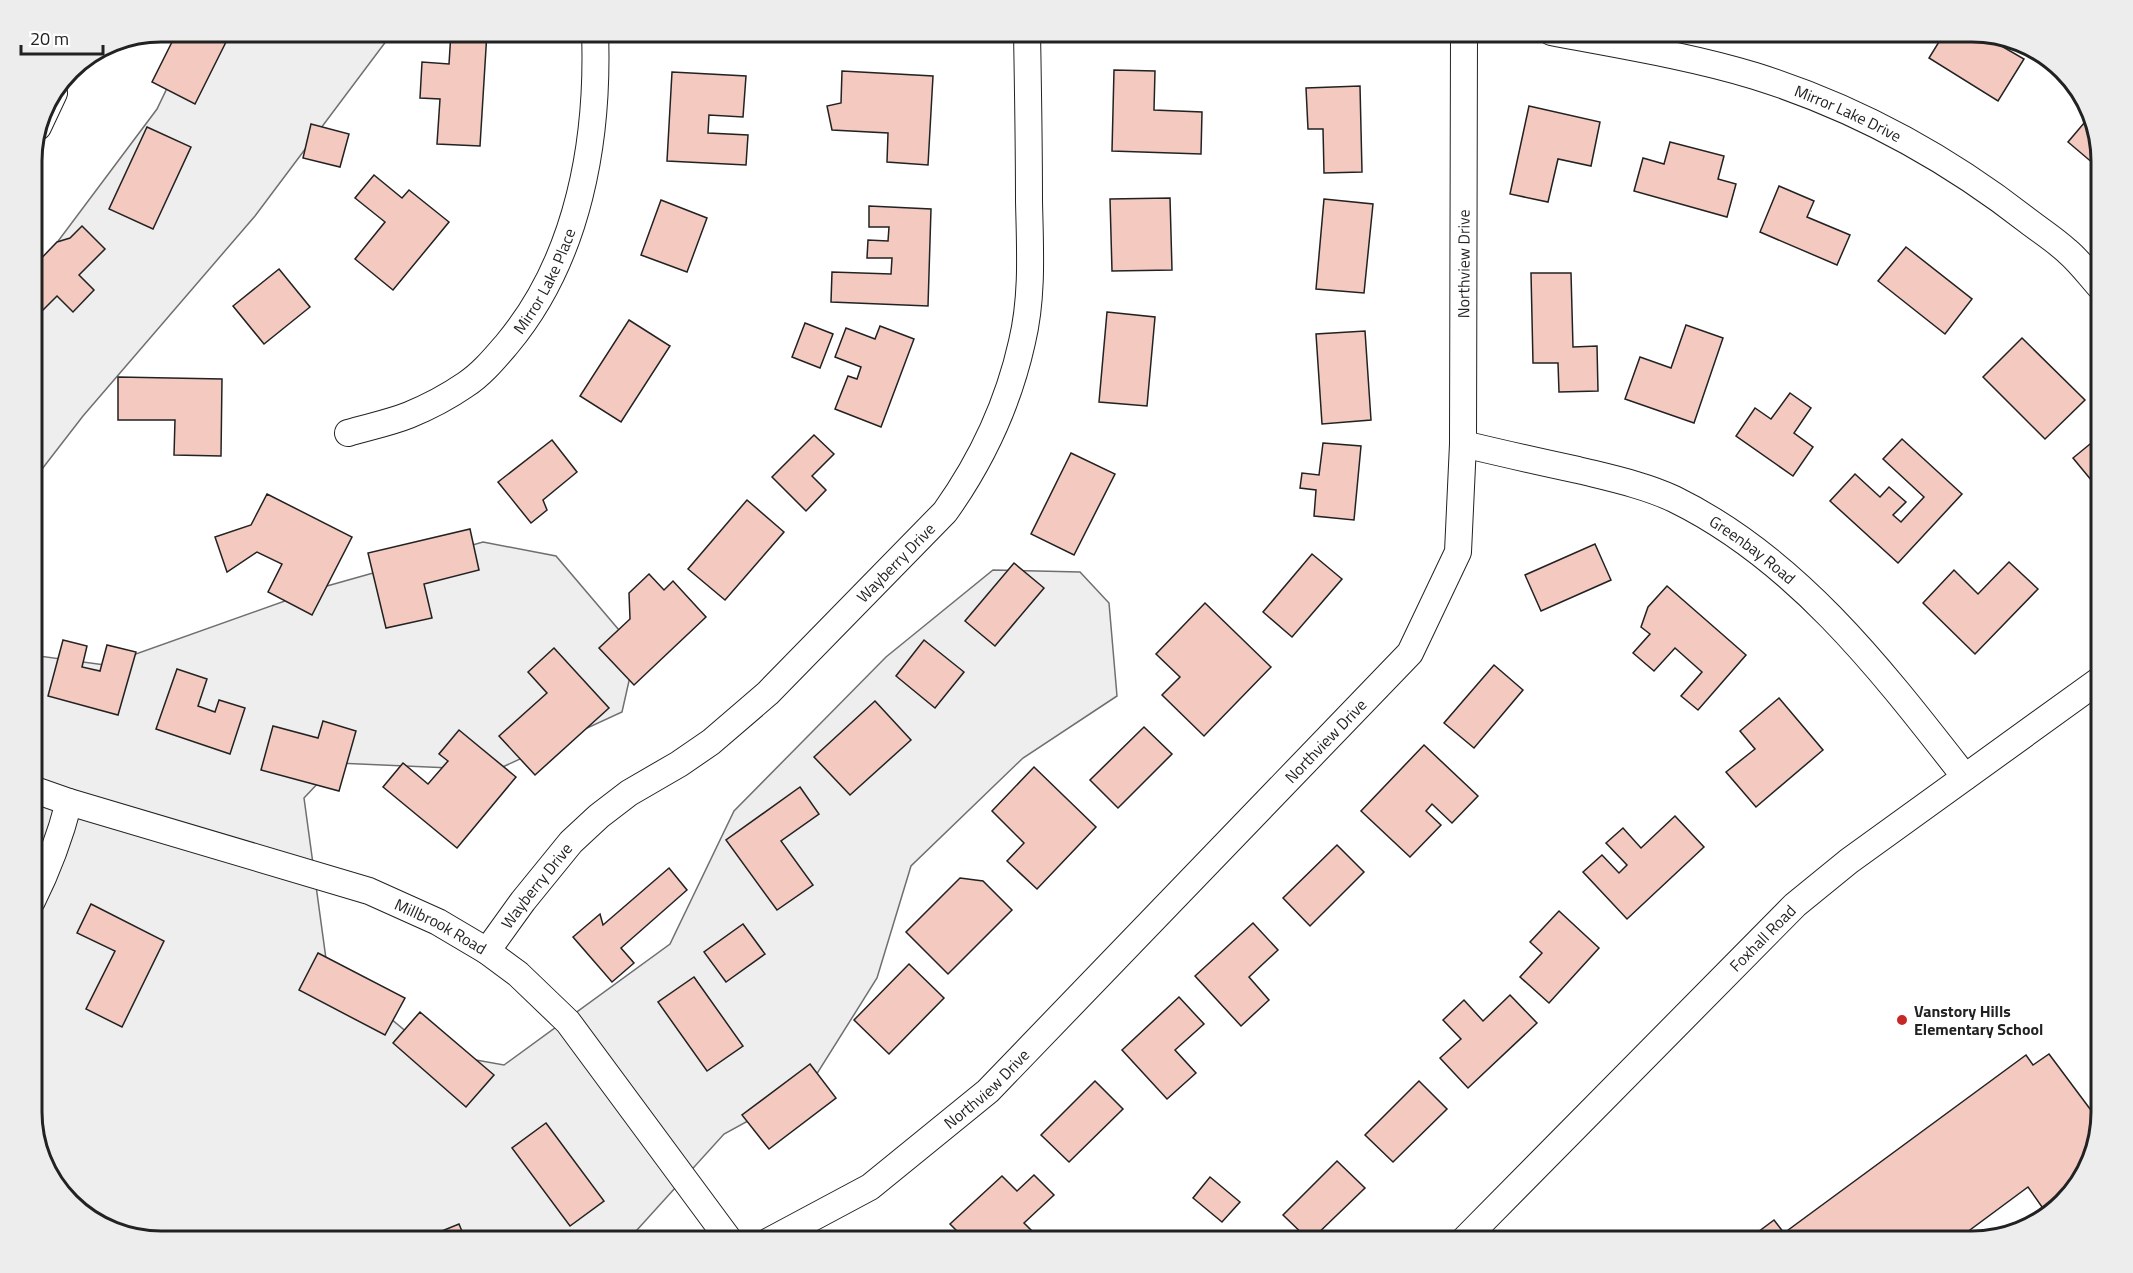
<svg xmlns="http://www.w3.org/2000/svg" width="2133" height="1273" font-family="'Titillium Web',sans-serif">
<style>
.green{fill:#eee;stroke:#6f6f6f;stroke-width:1.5}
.building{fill:#f3c9c0;stroke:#222;stroke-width:1.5}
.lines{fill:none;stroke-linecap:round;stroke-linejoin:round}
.minor-casing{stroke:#222;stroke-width:28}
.minor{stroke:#fff;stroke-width:26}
.poi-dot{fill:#c62828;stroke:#fff;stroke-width:2}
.labels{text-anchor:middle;stroke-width:4.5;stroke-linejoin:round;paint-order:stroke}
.street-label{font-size:16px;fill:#222;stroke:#fff}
.poi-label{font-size:16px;font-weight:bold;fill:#222;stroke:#fff;text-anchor:start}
.rim{fill:none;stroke:#222;stroke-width:3}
</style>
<rect width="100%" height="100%" fill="#fff"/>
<g class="green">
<path d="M 194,32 L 393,32 L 255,216 L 83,416 L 32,482 L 32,276 L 157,109 Z"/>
<path d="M 483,542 L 556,556 L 636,650 L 622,712 L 496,770 L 337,763 L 304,798 L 327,966 L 431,1052 L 504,1065 L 670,944 L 734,811 L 886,657 L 993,570 L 1080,572 L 1109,603 L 1117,696 L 1023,758 L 911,866 L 877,978 L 808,1088 L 724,1134 L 627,1241 L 161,1241 L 102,1222 L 96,1224 L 49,1177 L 32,1120 L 32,655 L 105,665 L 327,586 Z"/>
</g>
<g class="building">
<path d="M 177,32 L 231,32 L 195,104 L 152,82 Z"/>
<path d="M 451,32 L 487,32 L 480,146 L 437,144 L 440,99 L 420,98 L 422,62 L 449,64 Z"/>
<path d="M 1945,32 L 1955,32 L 1971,41 L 1976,33 L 2007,41 L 2003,47 L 2024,59 L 1998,101 L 1929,58 Z"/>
<path d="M 1114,70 L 1155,71 L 1154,110 L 1202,112 L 1201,154 L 1112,151 Z"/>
<path d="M 842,71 L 933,76 L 928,165 L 887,162 L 888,133 L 832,130 L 827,106 L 841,103 Z"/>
<path d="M 672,72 L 746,76 L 743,117 L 709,115 L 708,133 L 748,135 L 746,165 L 667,161 Z"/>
<path d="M 1360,86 L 1362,172 L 1324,173 L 1323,129 L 1308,129 L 1306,88 Z"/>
<path d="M 1529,106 L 1600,122 L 1591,166 L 1558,159 L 1548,202 L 1510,194 Z"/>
<path d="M 2090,116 L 2101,153 L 2101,170 L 2068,142 Z"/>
<path d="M 311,124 L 349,134 L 340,167 L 303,158 Z"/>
<path d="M 147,127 L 191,147 L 153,229 L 109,209 Z"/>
<path d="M 1670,142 L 1724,156 L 1718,179 L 1736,184 L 1727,217 L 1634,191 L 1643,158 L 1664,164 Z"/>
<path d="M 374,175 L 402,198 L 409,190 L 449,222 L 393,290 L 355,259 L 385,222 L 355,198 Z"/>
<path d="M 1779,186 L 1814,201 L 1807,217 L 1850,235 L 1837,265 L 1760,232 Z"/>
<path d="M 1170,198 L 1172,270 L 1112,271 L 1110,199 Z"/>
<path d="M 1324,199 L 1373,204 L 1364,293 L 1316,289 Z"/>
<path d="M 661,200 L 707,218 L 687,272 L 641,255 Z"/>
<path d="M 869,206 L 931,209 L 928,306 L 831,302 L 832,272 L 891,274 L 892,258 L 867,258 L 868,240 L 888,241 L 889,227 L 869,227 Z"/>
<path d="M 82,226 L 105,249 L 79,275 L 94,290 L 73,312 L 57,296 L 39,314 L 32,307 L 32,268 L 57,242 L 70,238 Z"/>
<path d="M 1906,247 L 1972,299 L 1945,334 L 1878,281 Z"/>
<path d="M 279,269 L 310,307 L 264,344 L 233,306 Z"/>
<path d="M 1531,273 L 1571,273 L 1573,347 L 1597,346 L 1598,391 L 1559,392 L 1558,363 L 1533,363 Z"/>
<path d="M 1107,312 L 1155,317 L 1147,406 L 1099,402 Z"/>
<path d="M 629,320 L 670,346 L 621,422 L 580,396 Z"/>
<path d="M 805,323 L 833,334 L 820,368 L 792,357 Z"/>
<path d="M 1686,325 L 1723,338 L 1694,423 L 1625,399 L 1640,357 L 1671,368 Z"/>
<path d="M 880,326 L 914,339 L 881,427 L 835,409 L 848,376 L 857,379 L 861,367 L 835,357 L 846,328 L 875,339 Z"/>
<path d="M 1365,331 L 1371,420 L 1322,424 L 1316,334 Z"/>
<path d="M 2022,338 L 2085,400 L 2045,439 L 1983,377 Z"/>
<path d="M 118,377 L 222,379 L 221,456 L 174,455 L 175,420 L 118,420 Z"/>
<path d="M 1790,393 L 1811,408 L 1794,433 L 1813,447 L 1793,476 L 1736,436 L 1755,408 L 1771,419 Z"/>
<path d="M 814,435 L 834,454 L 812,476 L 826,490 L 806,511 L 772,477 Z"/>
<path d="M 2101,435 L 2101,492 L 2073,458 Z"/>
<path d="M 1902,439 L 1962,494 L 1898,563 L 1830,501 L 1855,474 L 1880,497 L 1889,487 L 1906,502 L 1893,515 L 1901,522 L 1924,497 L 1883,459 Z"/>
<path d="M 552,440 L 577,472 L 543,500 L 547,510 L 531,523 L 498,482 Z"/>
<path d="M 1323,443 L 1361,446 L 1354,520 L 1314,516 L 1316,490 L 1300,488 L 1302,473 L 1319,475 Z"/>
<path d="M 1071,453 L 1115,474 L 1074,555 L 1031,534 Z"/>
<path d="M 267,494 L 352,537 L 312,615 L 268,592 L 282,564 L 257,552 L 227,572 L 215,537 L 251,525 Z"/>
<path d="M 747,500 L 784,532 L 725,600 L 688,569 Z"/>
<path d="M 470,529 L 479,570 L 424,584 L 432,618 L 386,628 L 368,553 Z"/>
<path d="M 1595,544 L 1611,580 L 1541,611 L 1525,575 Z"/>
<path d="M 1312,554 L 1342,579 L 1292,637 L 1263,612 Z"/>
<path d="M 2009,562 L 2038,589 L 1975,654 L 1923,603 L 1954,570 L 1978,594 Z"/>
<path d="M 1014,563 L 1044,588 L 995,646 L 965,621 Z"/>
<path d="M 649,574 L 664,590 L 673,581 L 706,617 L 634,685 L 599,648 L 630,619 L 629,593 Z"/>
<path d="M 1667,586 L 1746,655 L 1698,710 L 1681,696 L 1702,672 L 1675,648 L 1654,671 L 1633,653 L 1650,634 L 1641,627 L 1648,607 Z"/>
<path d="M 1205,603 L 1271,667 L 1204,736 L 1162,695 L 1180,677 L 1156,654 Z"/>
<path d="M 63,640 L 87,646 L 82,667 L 100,671 L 107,645 L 136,652 L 118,715 L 48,696 Z"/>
<path d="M 924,640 L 964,672 L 935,708 L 896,676 Z"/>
<path d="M 554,648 L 609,708 L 535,775 L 499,736 L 547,693 L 528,672 Z"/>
<path d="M 1494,665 L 1523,690 L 1474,748 L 1444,723 Z"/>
<path d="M 177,669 L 207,679 L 198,706 L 215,712 L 219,700 L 245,708 L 230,754 L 156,729 Z"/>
<path d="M 1779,698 L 1823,750 L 1756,807 L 1726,772 L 1755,749 L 1740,731 Z"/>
<path d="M 875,701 L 911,740 L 850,795 L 814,757 Z"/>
<path d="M 323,721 L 356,731 L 339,791 L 261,770 L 273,726 L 318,738 Z"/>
<path d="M 1144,727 L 1172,754 L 1118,808 L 1090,780 Z"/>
<path d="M 459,730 L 516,777 L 457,848 L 383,787 L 403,763 L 428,784 L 448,761 L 439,754 Z"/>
<path d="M 1424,745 L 1478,796 L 1452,823 L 1432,804 L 1426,811 L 1441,825 L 1410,857 L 1361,811 Z"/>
<path d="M 1034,767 L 1096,827 L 1037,889 L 1007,861 L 1024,843 L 992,811 Z"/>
<path d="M 800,787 L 819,814 L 781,841 L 813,885 L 777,910 L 726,840 Z"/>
<path d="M 1675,816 L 1704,847 L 1627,919 L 1583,872 L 1602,855 L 1619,873 L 1627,865 L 1606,843 L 1623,828 L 1641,848 Z"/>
<path d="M 1337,845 L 1364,872 L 1310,926 L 1283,898 Z"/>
<path d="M 669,868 L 687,890 L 621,948 L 634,963 L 612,982 L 573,937 L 600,914 L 603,925 Z"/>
<path d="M 960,878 L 983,881 L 1012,910 L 948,974 L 906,932 Z"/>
<path d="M 91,904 L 164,941 L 122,1027 L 86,1009 L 115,951 L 77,933 Z"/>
<path d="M 1559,911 L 1599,948 L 1549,1003 L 1520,977 L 1542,953 L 1530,942 Z"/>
<path d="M 1253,923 L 1278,950 L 1249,977 L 1269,1000 L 1241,1026 L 1195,976 Z"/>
<path d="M 743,924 L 765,954 L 726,982 L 704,952 Z"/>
<path d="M 318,953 L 405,998 L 385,1035 L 299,990 Z"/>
<path d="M 909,964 L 944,998 L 889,1054 L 854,1020 Z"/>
<path d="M 694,977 L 743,1046 L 707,1071 L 658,1002 Z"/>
<path d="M 1510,995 L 1537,1023 L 1468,1088 L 1440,1058 L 1461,1039 L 1443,1020 L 1464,1000 L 1483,1021 Z"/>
<path d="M 1179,997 L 1204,1024 L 1175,1050 L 1196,1073 L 1167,1099 L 1122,1050 Z"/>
<path d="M 420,1012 L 494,1075 L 466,1107 L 393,1043 Z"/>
<path d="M 2049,1054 L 2099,1121 L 2084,1177 L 2047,1214 L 2028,1187 L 1955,1241 L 1746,1241 L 1774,1220 L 1784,1233 L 2026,1055 L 2033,1065 Z"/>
<path d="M 810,1064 L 836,1098 L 769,1149 L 742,1115 Z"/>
<path d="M 1095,1081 L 1123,1109 L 1069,1162 L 1041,1135 Z"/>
<path d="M 1419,1081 L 1447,1109 L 1393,1162 L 1365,1135 Z"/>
<path d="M 546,1123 L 604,1201 L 570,1226 L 512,1148 Z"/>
<path d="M 1337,1161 L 1365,1188 L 1310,1241 L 1283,1215 Z"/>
<path d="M 1034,1175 L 1054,1195 L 1024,1223 L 1034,1233 L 1025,1241 L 967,1241 L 950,1224 L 1002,1176 L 1017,1191 Z"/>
<path d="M 1210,1177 L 1240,1202 L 1222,1222 L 1193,1198 Z"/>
<path d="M 459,1224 L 466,1241 L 422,1241 L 422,1239 Z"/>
</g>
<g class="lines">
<g class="minor-casing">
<g id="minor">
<path id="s1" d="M 1551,32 C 1619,45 1689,56 1755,76 C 1854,107 1946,157 2028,221 C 2041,231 2055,240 2067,251 C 2080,262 2090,276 2101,288"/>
<path d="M 38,127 L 54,93"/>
<path id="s2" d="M 348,433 C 368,427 389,423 409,415 C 426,408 449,396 465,385 C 481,375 495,358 507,344 C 579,258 599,140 595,32"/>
<path id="s3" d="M 1463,444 C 1501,453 1540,462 1578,470 C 1610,478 1644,485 1674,499 C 1797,559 1883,672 1965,777"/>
<path id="s4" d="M 32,789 L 69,802 L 369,891 L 438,922 L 487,951 L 518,974 L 568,1022 L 730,1241"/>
<path d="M 32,901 C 48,869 60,837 69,802"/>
<path id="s5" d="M 487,951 L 523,901 L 571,842 L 599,816 L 629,793 L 679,764 L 711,742 L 768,693 L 945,512 C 982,460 1008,405 1022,342 C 1033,296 1030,248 1029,201 C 1029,145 1028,88 1027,32"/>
<path id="s6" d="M 769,1241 L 870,1187 L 988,1091 L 1410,653 L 1458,552 L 1463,444 L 1464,32"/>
<path id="s7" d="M 1463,1241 L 1795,905 L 1849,861 L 2101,679"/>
</g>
</g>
<use href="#minor" class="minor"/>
</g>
<circle class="poi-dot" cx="1902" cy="1020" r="6"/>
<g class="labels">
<g class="street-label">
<text dy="6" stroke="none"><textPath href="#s1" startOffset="309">Mirror Lake Drive</textPath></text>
<text dy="6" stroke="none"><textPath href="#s6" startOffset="1275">Northview Drive</textPath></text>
<text dy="6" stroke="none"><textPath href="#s2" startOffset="260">Mirror Lake Place</textPath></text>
<text dy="6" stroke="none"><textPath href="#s3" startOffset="312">Greenbay Road</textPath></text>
<text dy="6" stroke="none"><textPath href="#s5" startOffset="568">Wayberry Drive</textPath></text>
<text dy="6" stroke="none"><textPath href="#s6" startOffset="753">Northview Drive</textPath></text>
<text dy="6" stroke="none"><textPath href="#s5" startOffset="82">Wayberry Drive</textPath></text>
<text dy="6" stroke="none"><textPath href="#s4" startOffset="432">Millbrook Road</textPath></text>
<text dy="6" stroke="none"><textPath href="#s7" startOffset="426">Foxhall Road</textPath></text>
<text dy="6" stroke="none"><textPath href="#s6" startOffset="267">Northview Drive</textPath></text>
</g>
<g class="poi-label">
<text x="1914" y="1017">Vanstory Hills<tspan x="1914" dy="18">Elementary School</tspan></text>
</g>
</g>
<path d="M0 0H2133V1273H0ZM161 42H1972A119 119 0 0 1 2091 161V1112A119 119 0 0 1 1972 1231H161A119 119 0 0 1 42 1112V161A119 119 0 0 1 161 42Z" fill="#ededed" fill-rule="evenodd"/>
<path class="rim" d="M161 42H1972A119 119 0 0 1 2091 161V1112A119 119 0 0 1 1972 1231H161A119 119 0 0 1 42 1112V161A119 119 0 0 1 161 42Z"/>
<path d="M21 45v9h82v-9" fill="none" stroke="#222222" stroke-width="3"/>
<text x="30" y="45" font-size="18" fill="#222222" stroke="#ffffff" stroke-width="4.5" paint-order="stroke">20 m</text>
</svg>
